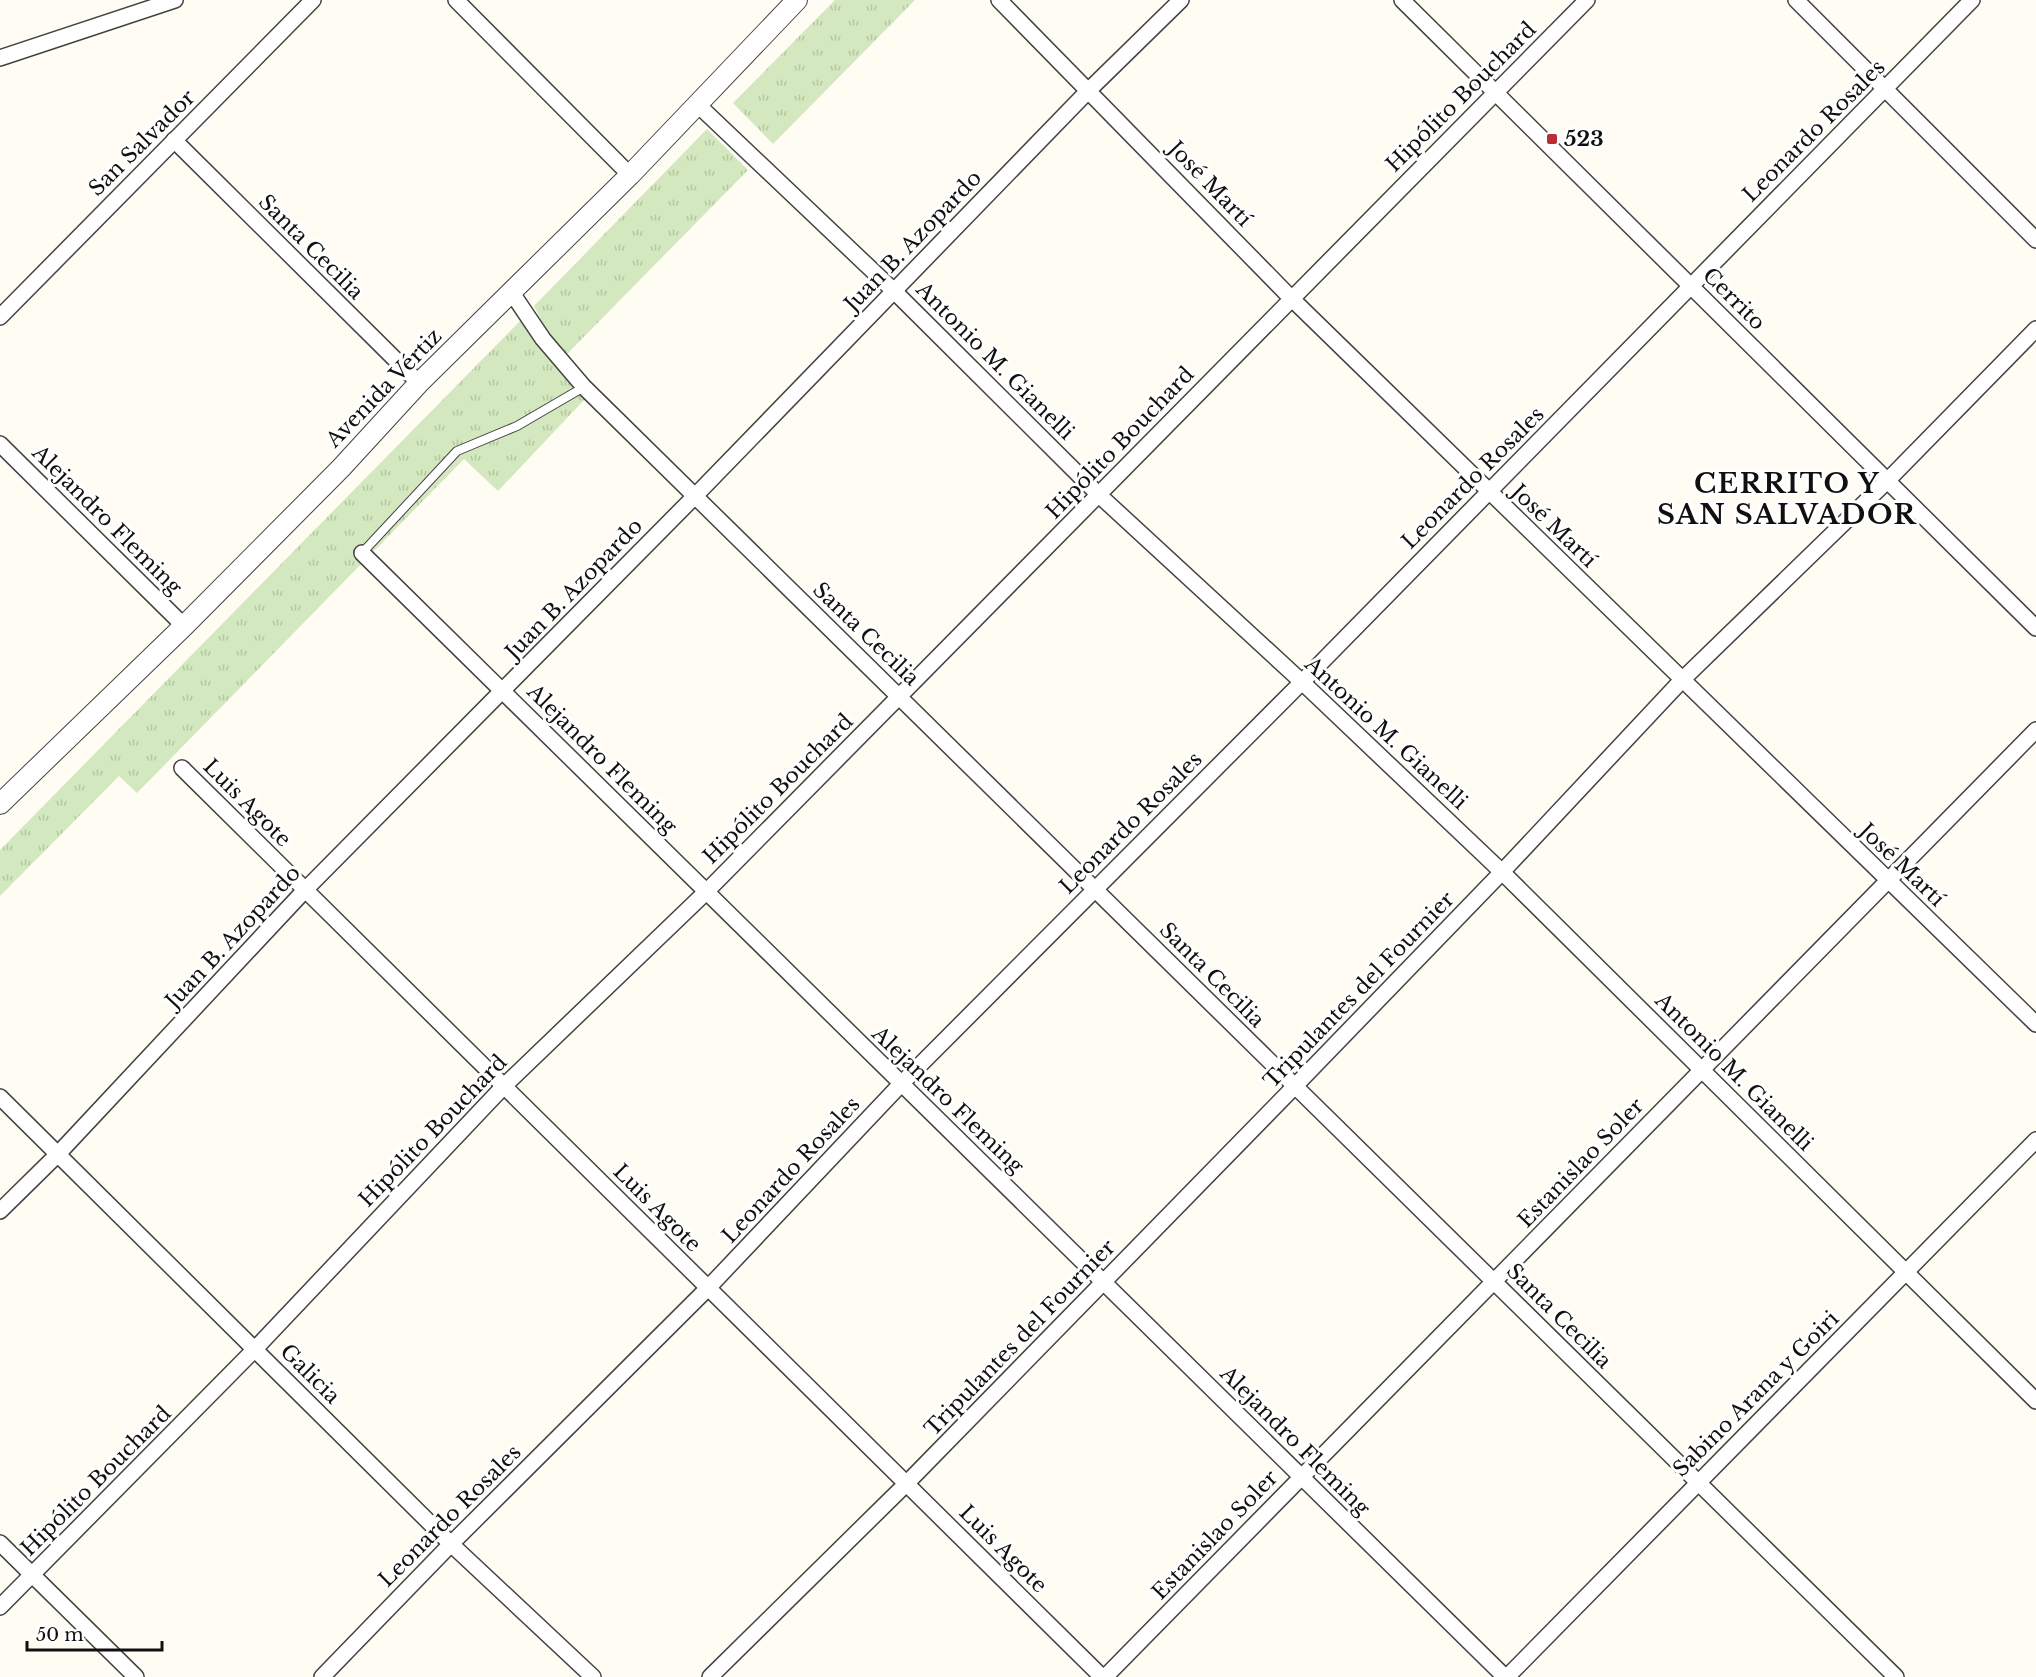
<svg xmlns="http://www.w3.org/2000/svg" width="2036" height="1677" font-family="'Libre Baskerville',serif">
<style>
.grass{fill:url(#grass-tufts)}
.lines{fill:none;stroke-linecap:round;stroke-linejoin:round}
.service-casing{stroke:#434343;stroke-width:10}
.minor-casing{stroke:#434343;stroke-width:18}
.tertiary-casing{stroke:#434343;stroke-width:22}
.service{stroke:#fff;stroke-width:8}
.minor{stroke:#fff;stroke-width:15}
.tertiary{stroke:#fff;stroke-width:20}
.poi-dot{fill:#ba2d32;stroke:#fff;stroke-width:2}
.labels{text-anchor:middle;stroke-width:6;stroke-linejoin:round;paint-order:stroke}
.street-label{font-size:21px;fill:#101010;stroke:#fff}
.poi-label{font-size:21px;font-weight:bold;fill:#101010;stroke:#fff;text-anchor:start}
.district-label{font-size:27px;font-weight:bold;letter-spacing:1.5px;fill:#101010;stroke:#fff}
</style>
<defs>
<pattern id="grass-tufts" width="24" height="20" patternUnits="userSpaceOnUse" patternTransform="scale(1.5)"><rect width="24" height="20" fill="#d3e8be"/><path d="M3 7l-1-3M5 7V3M7 7l1-3M15 17l-1-3M17 17v-4M19 17l1-3" fill="none" stroke="#b4c6a2"/></pattern>
</defs>
<rect width="100%" height="100%" fill="#fefcf3"/>
<g class="grass">
<path d="M 835,0 L 915,0 L 773,144 L 733,103 Z"/>
<path d="M 707,129 L 748,170 L 567,354 L 548,333 L 534,306 Z"/>
<path d="M 520,321 L 585,399 L 498,491 L 464,459 L 137,793 L 119,776 L 0,896 L 0,850 Z"/>
</g>
<g class="lines">
<g class="service-casing">
<path id="service" d="M 362,553 L 457,451 L 517,426 L 584,387"/>
</g>
<g class="minor-casing">
<g id="minor">
<path d="M 456,0 L 630,175"/>
<path d="M 999,0 L 1291,298 L 2036,1024"/>
<path d="M 1402,0 L 2036,628"/>
<path d="M 1796,0 L 2036,240"/>
<path d="M 0,58 L 175,0"/>
<path d="M 697,104 L 894,291 L 1099,495 L 1302,682 L 1502,872 L 2036,1401"/>
<path d="M 174,140 L 419,383"/>
<path d="M 512,293 L 543,339 L 584,387 L 1896,1677"/>
<path d="M 0,317 L 313,0"/>
<path d="M 0,444 L 184,626"/>
<path d="M 362,553 L 1505,1677"/>
<path d="M 182,768 L 1102,1677"/>
<path d="M 0,1097 L 451,1544 L 593,1677"/>
<path d="M 0,1211 L 58,1154 L 305,890 L 695,496 L 1089,90 L 1181,0"/>
<path d="M 0,1543 L 136,1677"/>
<path d="M 0,1607 L 255,1349 L 504,1086 L 706,892 L 1587,0"/>
<path d="M 322,1677 L 451,1544 L 708,1288 L 901,1084 L 1302,682 L 1972,0"/>
<path d="M 710,1677 L 906,1484 L 1295,1086 L 1502,872 L 1682,680 L 1887,481 L 2036,329"/>
<path d="M 1105,1677 L 2036,730"/>
<path d="M 1507,1677 L 2036,1140"/>
</g>
</g>
<g class="tertiary-casing">
<path id="tertiary" d="M 0,804 L 184,626 L 341,468 L 419,383 L 630,175 L 797,0"/>
</g>
<use href="#service" class="service"/>
<use href="#minor" class="minor"/>
<use href="#tertiary" class="tertiary"/>
</g>
<rect class="poi-dot" x="1546" y="133" width="12" height="12" rx="3"/>
<g class="labels">
<g class="street-label">
<text transform="translate(1461 97) rotate(-45)" y="7">Hipólito Bouchard</text>
<text transform="translate(1814 131) rotate(-45)" y="7">Leonardo Rosales</text>
<text transform="translate(142 143) rotate(-45)" y="7">San Salvador</text>
<text transform="translate(1210 184) rotate(46)" y="7">José Martí</text>
<text transform="translate(913 241) rotate(-46)" y="7">Juan B. Azopardo</text>
<text transform="translate(311 247) rotate(45)" y="7">Santa Cecilia</text>
<text transform="translate(1734 299) rotate(45)" y="7">Cerrito</text>
<text transform="translate(995 361) rotate(45)" y="7">Antonio M. Gianelli</text>
<text transform="translate(384 388) rotate(-46)" y="7">Avenida Vértiz</text>
<text transform="translate(1120 443) rotate(-46)" y="7">Hipólito Bouchard</text>
<text transform="translate(1473 478) rotate(-45)" y="7">Leonardo Rosales</text>
<text transform="translate(107 520) rotate(45)" y="7">Alejandro Fleming</text>
<text transform="translate(1554 526) rotate(44)" y="7">José Martí</text>
<text transform="translate(574 589) rotate(-46)" y="7">Juan B. Azopardo</text>
<text transform="translate(866 634) rotate(44)" y="7">Santa Cecilia</text>
<text transform="translate(1386 733) rotate(43)" y="7">Antonio M. Gianelli</text>
<text transform="translate(602 759) rotate(45)" y="7">Alejandro Fleming</text>
<text transform="translate(778 789) rotate(-45)" y="7">Hipólito Bouchard</text>
<text transform="translate(247 803) rotate(45)" y="7">Luis Agote</text>
<text transform="translate(1131 823) rotate(-45)" y="7">Leonardo Rosales</text>
<text transform="translate(1902 865) rotate(44)" y="7">José Martí</text>
<text transform="translate(233 937) rotate(-47)" y="7">Juan B. Azopardo</text>
<text transform="translate(1212 975) rotate(45)" y="7">Santa Cecilia</text>
<text transform="translate(1359 990) rotate(-46)" y="7">Tripulantes del Fournier</text>
<text transform="translate(1734 1072) rotate(45)" y="7">Antonio M. Gianelli</text>
<text transform="translate(948 1100) rotate(44)" y="7">Alejandro Fleming</text>
<text transform="translate(433 1131) rotate(-46)" y="7">Hipólito Bouchard</text>
<text transform="translate(1581 1163) rotate(-46)" y="7">Estanislao Soler</text>
<text transform="translate(791 1170) rotate(-47)" y="7">Leonardo Rosales</text>
<text transform="translate(657 1208) rotate(45)" y="7">Luis Agote</text>
<text transform="translate(1559 1316) rotate(45)" y="7">Santa Cecilia</text>
<text transform="translate(1020 1338) rotate(-46)" y="7">Tripulantes del Fournier</text>
<text transform="translate(310 1374) rotate(45)" y="7">Galicia</text>
<text transform="translate(1756 1394) rotate(-45)" y="7">Sabino Arana y Goiri</text>
<text transform="translate(1295 1441) rotate(45)" y="7">Alejandro Fleming</text>
<text transform="translate(96 1481) rotate(-45)" y="7">Hipólito Bouchard</text>
<text transform="translate(450 1516) rotate(-45)" y="7">Leonardo Rosales</text>
<text transform="translate(1215 1535) rotate(-46)" y="7">Estanislao Soler</text>
<text transform="translate(1003 1549) rotate(45)" y="7">Luis Agote</text>
</g>
<g class="poi-label">
<text x="1564" y="146">523</text>
</g>
<g class="district-label">
<text x="1787" y="493">CERRITO Y<tspan x="1787" dy="31">SAN SALVADOR</tspan></text>
</g>
</g>
<path d="M27 1641v9h135v-9" fill="none" stroke="#101010" stroke-width="3"/>
<text x="36" y="1641" font-size="18" fill="#101010" stroke="#ffffff" stroke-width="4.5" paint-order="stroke">50 m</text>
</svg>
